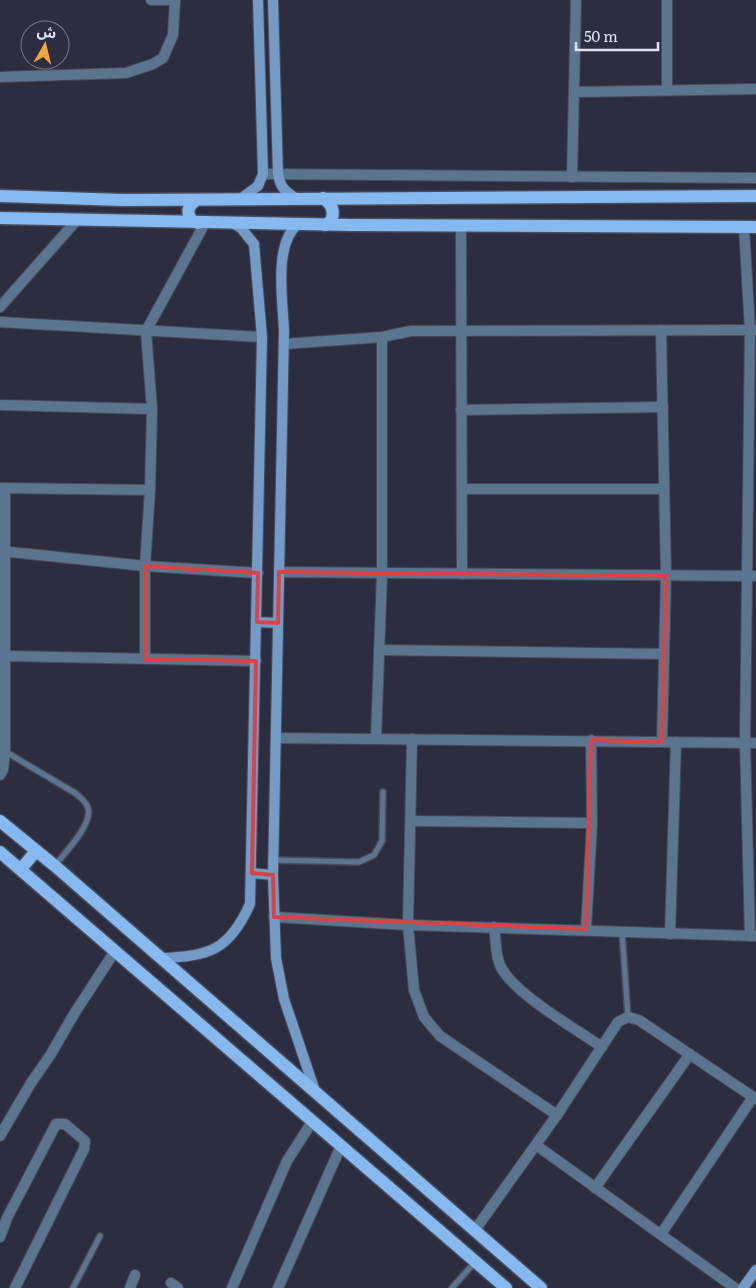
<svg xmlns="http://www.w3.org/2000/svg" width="756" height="1288" font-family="Literata,'Noto Sans Arabic',serif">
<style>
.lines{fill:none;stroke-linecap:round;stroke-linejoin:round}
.lane-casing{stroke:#494b5c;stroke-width:8}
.street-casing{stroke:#494b5c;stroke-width:12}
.secondary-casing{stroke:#494b5c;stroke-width:12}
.primary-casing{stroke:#494b5c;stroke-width:15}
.lane{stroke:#5c758f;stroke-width:5}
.street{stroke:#5c758f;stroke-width:10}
.secondary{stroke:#749bc5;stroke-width:10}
.primary{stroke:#85b9ef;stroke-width:12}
.marked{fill:none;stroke:#d84446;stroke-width:4;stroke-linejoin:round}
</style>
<rect width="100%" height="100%" fill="#2c2e40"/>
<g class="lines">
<g class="lane-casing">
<g id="lane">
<path d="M 6,752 L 75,793 C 80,797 86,801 88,808 C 93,824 65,853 55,865"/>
<path d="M 274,860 L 359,862 L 374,855 L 382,841 L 383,792"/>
<path d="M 622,931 L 628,1017"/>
<path d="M 73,1288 L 100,1236"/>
<path d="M 452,1288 L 475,1262"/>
</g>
</g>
<g class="street-casing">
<g id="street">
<path d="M 151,0 L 175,0"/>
<path d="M 667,0 L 667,90"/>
<path d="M 0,77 L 126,73 L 153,64 L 163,58 L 173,35 L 175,0"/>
<path d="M 575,92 L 756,89"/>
<path d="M 263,174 L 756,178"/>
<path d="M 572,177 L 576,0"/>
<path d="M 461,225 L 462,574"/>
<path d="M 744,227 L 750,330 L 745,742 L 750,936"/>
<path d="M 0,307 L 77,220"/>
<path d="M 0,322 L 262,337"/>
<path d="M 661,330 L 666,576 L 662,742"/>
<path d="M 284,344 L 382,337 L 411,331 L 756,330"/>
<path d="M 0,405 L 152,409"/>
<path d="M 461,410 L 663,407"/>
<path d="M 0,488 L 150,490"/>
<path d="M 462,489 L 664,489"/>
<path d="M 0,551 L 145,566 L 258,573"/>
<path d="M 279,572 L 756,576"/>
<path d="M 379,650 L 664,654"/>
<path d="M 6,656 L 256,661"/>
<path d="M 145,659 L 145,566 L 150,490 L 152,409 L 146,331 L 205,223"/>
<path d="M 276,738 L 756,743"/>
<path d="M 376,739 L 382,573 L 382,337"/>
<path d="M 412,739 L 408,925 L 414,990 L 424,1017 L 440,1036 L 557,1115"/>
<path d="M 0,775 L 3,770 L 5,751 L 5,488"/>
<path d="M 411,821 L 592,823"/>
<path d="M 274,917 L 408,925 L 755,936"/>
<path d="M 494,927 C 496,938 495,954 500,965 C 511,992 576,1029 602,1047"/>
<path d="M 586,929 L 592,823 L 591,740"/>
<path d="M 670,934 L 676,742"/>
<path d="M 0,1136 L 31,1083 L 51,1054 L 74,1014 L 115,951"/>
<path d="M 536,1145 L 735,1288"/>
<path d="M 595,1188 L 690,1054"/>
<path d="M 475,1230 L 557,1115 L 618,1022 L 628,1017 L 639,1020 L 756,1099"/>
<path d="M 661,1234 L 753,1097"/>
<path d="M 0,1237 L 7,1218 L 56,1124 L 65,1124 L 85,1141 L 84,1149 L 15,1288"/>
<path d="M 171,1283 L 178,1288"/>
<path d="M 130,1288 L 135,1275"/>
<path d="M 232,1288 L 287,1161 L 312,1122"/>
<path d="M 278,1288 L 341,1146"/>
</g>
</g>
<g class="secondary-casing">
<g id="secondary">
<path d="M 273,0 L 278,174 C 280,188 286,192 297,199"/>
<path d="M 240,199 L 258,186 L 263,174 L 258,0"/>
<path d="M 298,224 C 273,244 283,302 284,331 L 273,875 L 276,958 L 284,999 L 315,1091"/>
<path d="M 257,622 L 278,623"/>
<path d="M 252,873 L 273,875"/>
<path d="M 161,958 C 209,956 229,951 250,904 L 262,337 L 254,244 L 241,228 L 232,223"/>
<path d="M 743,1288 L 756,1270"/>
</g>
</g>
<g class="primary-casing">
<g id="primary">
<path d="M 0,196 L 123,200 L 756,196"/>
<path d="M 323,198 C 332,204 336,212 330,222 L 325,225"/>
<path d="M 196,200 C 189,205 186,211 191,220 L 198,223"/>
<path d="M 0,218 L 350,225 L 756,227"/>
<path d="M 0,821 L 55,866 L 541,1288"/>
<path d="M 0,852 L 506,1288"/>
<path d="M 21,869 L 36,851"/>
</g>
</g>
<use href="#lane" class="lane"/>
<use href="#street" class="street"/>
<use href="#secondary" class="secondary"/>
<use href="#primary" class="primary"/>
</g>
<path class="marked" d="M 145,566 L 258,573 L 257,622 L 278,623 L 279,572 L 666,576 L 662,742 L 591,740 L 586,929 L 274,917 L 273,875 L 252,873 L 256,661 L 145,659 Z"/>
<g transform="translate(45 45) rotate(8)"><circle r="24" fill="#2c2e40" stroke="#757786"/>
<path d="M0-4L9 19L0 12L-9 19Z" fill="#f2a541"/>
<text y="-8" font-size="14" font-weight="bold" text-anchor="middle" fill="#e2e4f0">ش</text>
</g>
<path d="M576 42v8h82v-8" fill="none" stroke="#e2e4f0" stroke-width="2.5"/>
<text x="584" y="42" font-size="15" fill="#e2e4f0" stroke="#2c2e40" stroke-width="4" paint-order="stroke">50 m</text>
</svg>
